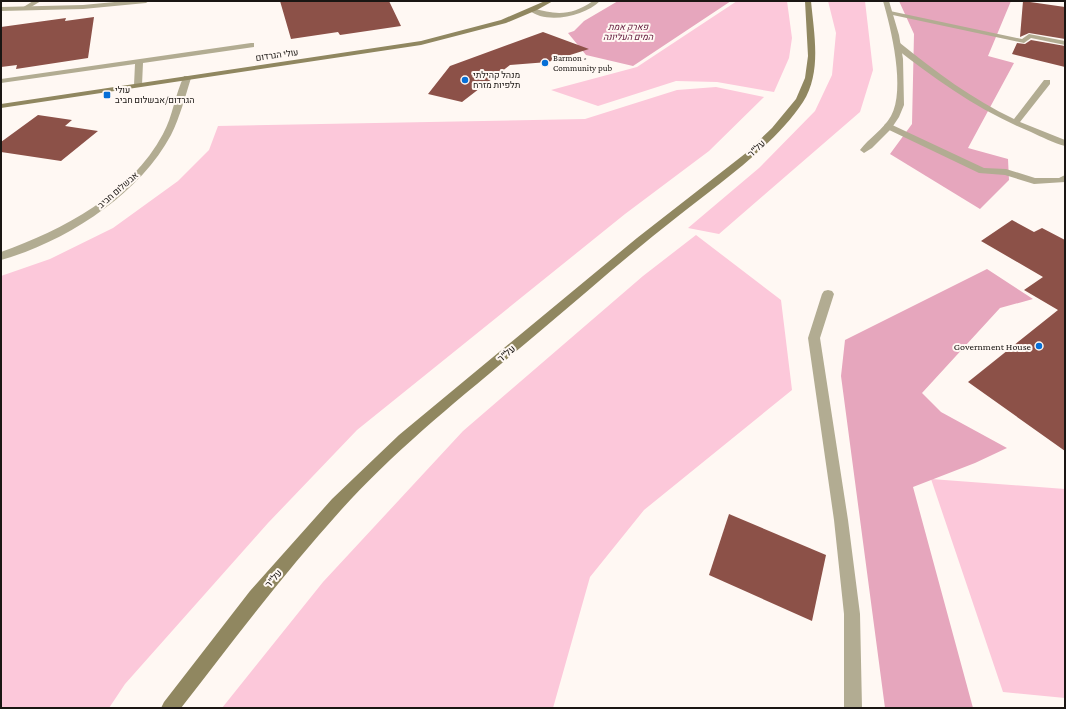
<svg xmlns="http://www.w3.org/2000/svg" width="1066" height="709" font-family="'Crimson Pro',Heebo,serif">
<style>
.green{fill:#fcc8da}
.forest{fill:#e6a6bd}
.building{fill:#8c5148}
.lines{fill:none;stroke-linecap:round;stroke-linejoin:round}
.lane{fill:#b2ac92;fill-rule:evenodd}
.street{fill:#b2ac92;fill-rule:evenodd}
.secondary{fill:#908760;fill-rule:evenodd}
.poi-dot{fill:#066fd7;stroke:#fff8f3;stroke-width:1.5}
.labels{text-anchor:middle;stroke-width:4;stroke-linejoin:round;paint-order:stroke}
.far-park-label{font-size:9px;font-style:italic;fill:#5e1437;stroke:#fff8f3}
.far-street-label{font-size:9px;fill:#1a1613;stroke:#fff8f3}
.far-poi-label{font-size:9px;fill:#1a1613;stroke:#fff8f3;text-anchor:start}
.street-label{font-size:10px;fill:#1a1613;stroke:#fff8f3}
.poi-label{font-size:10px;fill:#1a1613;stroke:#fff8f3;text-anchor:end}
</style>
<rect width="100%" height="100%" fill="#fff8f3"/>
<g class="green">
<path d="M 737,1 L 787,1 L 792,38 L 789,58 L 774,92 L 717,82 L 676,81 L 598,106 L 551,90 L 637,67 Z"/>
<path d="M 828,1 L 865,1 L 873,70 L 860,112 L 719,234 L 688,228 L 759,168 L 815,111 L 832,75 L 836,33 Z"/>
<path d="M 716,87 L 764,97 L 709,151 L 625,214 L 357,430 L 268,523 L 125,684 L 109,708 L 1,708 L 1,276 L 50,259 L 113,228 L 178,181 L 209,150 L 218,126 L 585,119 L 677,90 Z"/>
<path d="M 696,235 L 781,300 L 792,390 L 644,510 L 590,577 L 553,708 L 222,708 L 323,582 L 463,431 L 643,276 Z"/>
<path d="M 931,479 L 1065,489 L 1065,698 L 1003,692 Z"/>
</g>
<g class="forest">
<path d="M 618,1 L 731,1 L 633,66 L 586,55 L 568,33 L 574,31 L 584,21 Z"/>
<path d="M 899,1 L 1011,1 L 988,56 L 1014,63 L 968,148 L 1008,159 L 1009,180 L 980,209 L 890,154 L 912,124 L 914,34 Z"/>
<path d="M 987,269 L 1033,299 L 1000,308 L 922,393 L 941,412 L 1007,448 L 975,463 L 913,487 L 973,708 L 885,708 L 841,376 L 845,340 Z"/>
</g>
<g class="building">
<path d="M 280,1 L 389,1 L 401,26 L 340,35 L 338,32 L 291,39 Z"/>
<path d="M 1023,1 L 1065,7 L 1065,39 L 1029,33 L 1020,37 Z"/>
<path d="M 94,17 L 88,58 L 16,69 L 17,65 L 1,67 L 1,27 L 66,18 L 65,21 Z"/>
<path d="M 543,32 L 589,49 L 548,62 L 510,65 L 462,102 L 428,94 L 450,66 Z"/>
<path d="M 1031,40 L 1065,46 L 1065,67 L 1012,54 L 1017,43 L 1025,44 Z"/>
<path d="M 38,115 L 72,120 L 65,126 L 98,131 L 61,161 L 1,152 L 1,142 Z"/>
<path d="M 1012,220 L 1034,232 L 1042,228 L 1065,240 L 1065,451 L 968,382 L 1058,310 L 1024,290 L 1043,277 L 981,241 Z"/>
<path d="M 729,514 L 826,555 L 812,621 L 709,575 Z"/>
</g>
<g class="lines">
<g class="lane">
<path d="M 33,1 L 41,1 L 26,10 L 22,10 L 22,8 Z"/>
<path d="M 593,1 L 600,1 C 585,16 546,25 529,10 L 532,8 C 556,15 571,16 593,1 Z"/>
<path d="M 890,11 L 1022,39 L 1029,34 L 1065,41 L 1065,45 L 1031,38 L 1024,43 L 888,14 L 888,12 Z"/>
<path d="M 251,43 L 254,43 L 254,47 L 143,63 L 142,85 L 138,87 L 134,85 L 135,64 L 1,83 L 1,79 Z"/>
<path d="M 894,43 L 900,43 C 936,72 972,99 1014,119 L 1044,80 L 1050,80 L 1050,84 L 1020,122 L 1065,140 L 1065,146 C 1053,143 1042,137 1031,132 C 980,111 937,81 894,47 Z"/>
<path d="M 888,123 L 984,168 L 1006,169 L 1035,178 L 1059,178 L 1065,175 L 1065,182 L 1034,184 L 1005,175 L 979,173 L 885,128 L 884,126 L 885,124 Z"/>
<path d="M 828,290 L 832,291 L 834,294 L 820,338 L 848,520 L 860,614 L 862,708 L 844,708 L 844,614 L 834,520 L 808,338 L 822,294 L 824,291 Z"/>
</g>
<g class="street">
<path d="M 125,1 L 149,1 L 146,3 L 83,9 L 1,11 L 1,7 L 83,5 Z"/>
<path d="M 883,1 L 889,1 L 899,35 L 903,59 L 904,105 L 899,117 L 891,129 L 872,148 L 864,153 L 860,150 C 869,138 883,130 891,116 C 906,90 891,28 883,1 Z"/>
<path d="M 184,76 L 190,76 L 191,78 C 185,97 180,117 171,135 C 139,195 65,242 1,260 L 1,252 C 63,230 131,194 163,134 C 173,116 175,94 184,76 Z"/>
</g>
<g class="secondary">
<path d="M 545,1 L 553,1 L 537,10 L 506,23 L 421,45 L 1,108 L 1,104 L 421,41 L 501,20 Z"/>
<path d="M 805,1 L 811,1 C 814,34 822,72 803,102 C 774,146 718,184 677,217 C 632,252 589,290 545,327 C 477,385 401,443 341,510 C 284,573 233,641 181,708 L 161,708 L 164,702 L 250,591 L 332,499 L 399,435 L 637,238 L 746,153 L 772,128 L 796,99 L 805,78 L 808,56 Z"/>
</g>
</g>
<g class="poi-dot">
<circle cx="545" cy="63" r="4"/>
<circle cx="465" cy="80" r="4"/>
<rect x="103" y="91" width="8" height="8" rx="2"/>
<circle cx="1039" cy="346" r="4"/>
</g>
<g class="labels">
<g class="far-park-label">
<text x="628" y="30">פארק אמת<tspan x="628" dy="10">המים העליונה</tspan></text>
</g>
<g class="far-street-label">
<text transform="translate(277 55) rotate(-8)" y="3">עולי הגרדום</text>
<text transform="translate(118 190) rotate(-41)" y="3">אבשלום חביב</text>
</g>
<g class="far-poi-label">
<text x="553" y="61">Barmon -<tspan x="553" dy="10">Community pub</tspan></text>
<text x="473" y="78">מנהל קהילתי<tspan x="473" dy="10">תלפיות מזרח</tspan></text>
<text x="115" y="93">עולי<tspan x="115" dy="10">הגרדום/אבשלום חביב</tspan></text>
</g>
<g class="street-label">
<text transform="translate(756 148) rotate(-43)" y="4">על"ר</text>
<text transform="translate(506 353) rotate(-40)" y="4">על"ר</text>
<text transform="translate(273 578) rotate(-49)" y="4">על"ר</text>
</g>
<g class="poi-label">
<text x="1031" y="350">Government House</text>
</g>
</g>
<rect width="1066" height="709" fill="none" stroke="#1a1613" stroke-width="4"/>
</svg>
